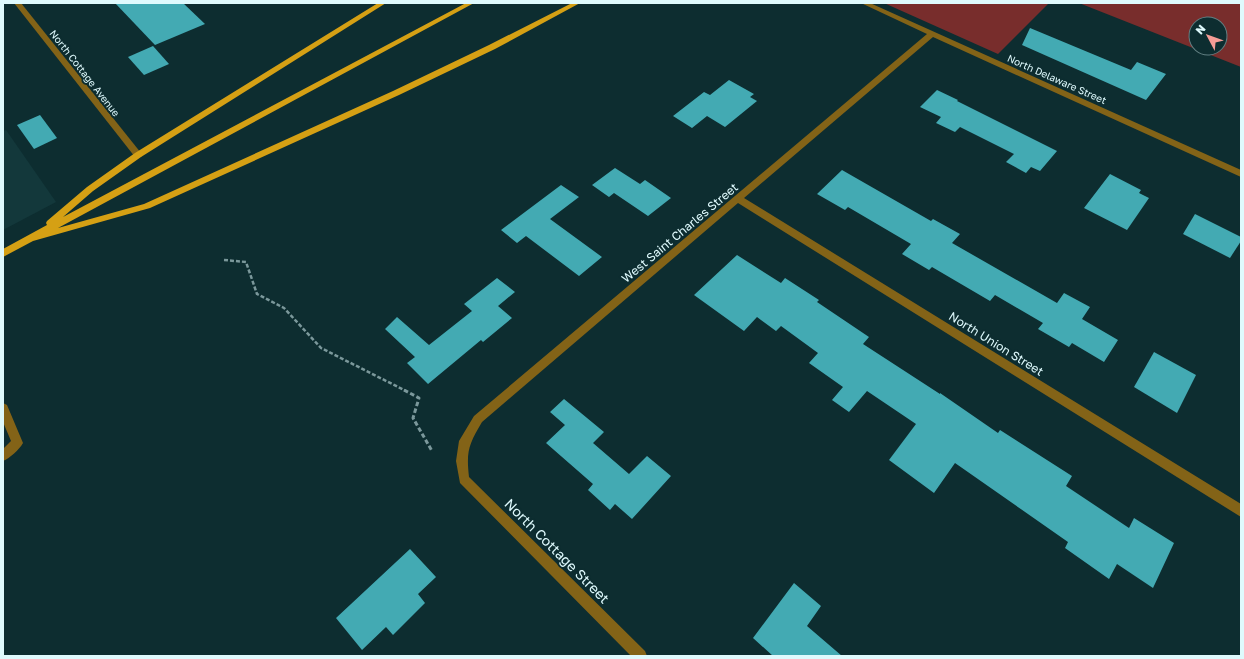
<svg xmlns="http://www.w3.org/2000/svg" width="1244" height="659" font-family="'Golos Text',sans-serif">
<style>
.built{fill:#13383b}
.green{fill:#782d2c;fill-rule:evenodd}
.building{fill:#43aab3}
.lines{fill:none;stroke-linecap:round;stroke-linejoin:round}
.path-far1{stroke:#7b989b;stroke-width:2.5;stroke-dasharray:4 2;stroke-linecap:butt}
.path{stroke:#7b989b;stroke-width:3;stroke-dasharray:4.5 2.5;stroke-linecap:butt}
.lane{fill:#836317;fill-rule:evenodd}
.street{fill:#836317;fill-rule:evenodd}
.primary{fill:#d5a014;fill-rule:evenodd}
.labels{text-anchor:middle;stroke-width:4;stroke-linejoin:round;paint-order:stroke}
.far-street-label{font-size:10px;fill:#dffafd;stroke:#0d2d30}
.street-label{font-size:12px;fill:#dffafd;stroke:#0d2d30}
.near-street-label{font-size:14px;fill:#dffafd;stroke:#0d2d30}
</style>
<rect width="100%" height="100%" fill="#0d2d30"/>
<path class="built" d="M 6,130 L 56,202 L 3,230 L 3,131 Z"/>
<g class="green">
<path d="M 884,3 L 1049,3 L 998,54 Z"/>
<path d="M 1079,3 L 1241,3 L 1241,67 ZM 1196,24 L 1220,24 L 1220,48 L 1196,48 Z"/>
</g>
<g class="building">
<path d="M 115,3 L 183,3 L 205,24 L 155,45 Z"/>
<path d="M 1030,28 L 1131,70 L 1137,62 L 1166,74 L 1146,100 L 1022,45 Z"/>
<path d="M 153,46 L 169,64 L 144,75 L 128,57 Z"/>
<path d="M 729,80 L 754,94 L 750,97 L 757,101 L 725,127 L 707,116 L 692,128 L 673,116 L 704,92 L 710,95 Z"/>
<path d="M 937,90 L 958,100 L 957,101 L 1057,151 L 1040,171 L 1031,167 L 1026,173 L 1006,162 L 1014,154 L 960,127 L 955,132 L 936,123 L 941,117 L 920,107 Z"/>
<path d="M 40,115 L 57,138 L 34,149 L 17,125 Z"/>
<path d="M 615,168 L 640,184 L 645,180 L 671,198 L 648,216 L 614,193 L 609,197 L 592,185 Z"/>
<path d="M 842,170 L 931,221 L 933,219 L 960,234 L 952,243 L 1057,303 L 1064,293 L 1090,307 L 1082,319 L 1118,340 L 1104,362 L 1072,343 L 1069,347 L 1038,329 L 1043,323 L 995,295 L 990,301 L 932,267 L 929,270 L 902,254 L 911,244 L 848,207 L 845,210 L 817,194 Z"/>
<path d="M 1110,174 L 1141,190 L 1139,193 L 1149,198 L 1127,230 L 1084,208 Z"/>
<path d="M 561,185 L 579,197 L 550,219 L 602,257 L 579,276 L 526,236 L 517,243 L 501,230 Z"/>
<path d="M 1195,214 L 1241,237 L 1241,241 L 1230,258 L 1183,234 Z"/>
<path d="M 737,255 L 781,283 L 785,278 L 819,300 L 817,302 L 869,337 L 863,344 L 940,394 L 940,393 L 998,433 L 1000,430 L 1072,476 L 1066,486 L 1129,528 L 1134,518 L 1174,543 L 1153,588 L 1117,564 L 1109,579 L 1065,548 L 1068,542 L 955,463 L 934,493 L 889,460 L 916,424 L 867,391 L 849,412 L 832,400 L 843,387 L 809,363 L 818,353 L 781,326 L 776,331 L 757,317 L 744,331 L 694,295 Z"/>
<path d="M 497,278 L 515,292 L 498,306 L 512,318 L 483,342 L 481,340 L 428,384 L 407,363 L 415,357 L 385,329 L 397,317 L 429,345 L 472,311 L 464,304 Z"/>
<path d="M 1154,352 L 1196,375 L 1177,413 L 1134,387 Z"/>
<path d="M 564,399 L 604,432 L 593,443 L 629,474 L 647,456 L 671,476 L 632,519 L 615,504 L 610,510 L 588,490 L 593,484 L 546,443 L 565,425 L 550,412 Z"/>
<path d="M 410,549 L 436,577 L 418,594 L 425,603 L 393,635 L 386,627 L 362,650 L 336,618 Z"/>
<path d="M 794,583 L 821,606 L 807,626 L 842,656 L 773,656 L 753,638 Z"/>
</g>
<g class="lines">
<path class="path-far1" d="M 224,260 L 246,262 L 257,294 L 284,308 L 321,348 L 406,391"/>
<path class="path" d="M 404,390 L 419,398 L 413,418 L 432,451"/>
<path class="lane" d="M 3,403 L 7,405 L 23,443 C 19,450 10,458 3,461 L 3,449 L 11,441 L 3,422 Z"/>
<g class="street">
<path d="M 14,3 L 21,3 L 141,153 L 142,155 L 141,157 L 135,157 Z"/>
<path d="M 861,3 L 870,3 L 1241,170 L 1241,177 L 933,37 L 744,198 L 1241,504 L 1241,517 L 738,203 L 482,422 C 469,444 466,451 469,477 L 645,651 L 647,656 L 631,656 L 460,483 L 456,461 L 459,441 L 474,416 L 927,34 Z"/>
</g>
<path class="primary" d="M 378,3 L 386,3 L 141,157 L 93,191 L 63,217 L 466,3 L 474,3 L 58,228 L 144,204 L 393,91 L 489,45 L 572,3 L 580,3 L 495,49 L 399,95 L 150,208 L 33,241 L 3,257 L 3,249 L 47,225 L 46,223 L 47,221 L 87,187 L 135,153 Z"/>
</g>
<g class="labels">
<g class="far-street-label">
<text transform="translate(85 73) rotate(52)" y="4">North Cottage Avenue</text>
<text transform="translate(1057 79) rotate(24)" y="4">North Delaware Street</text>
</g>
<g class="street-label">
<text transform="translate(680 233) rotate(-40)" y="4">West Saint Charles Street</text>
<text transform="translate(996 344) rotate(32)" y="4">North Union Street</text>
</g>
<g class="near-street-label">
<text transform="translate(557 551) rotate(45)" y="5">North Cottage Street</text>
</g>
</g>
<rect width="1244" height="659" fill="none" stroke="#dffafd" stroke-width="8"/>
<g transform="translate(1208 36) rotate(311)"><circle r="19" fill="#0d2d30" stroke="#617f82"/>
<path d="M0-3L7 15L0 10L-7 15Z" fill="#f59c96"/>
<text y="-6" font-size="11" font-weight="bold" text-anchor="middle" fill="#dffafd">N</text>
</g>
</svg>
